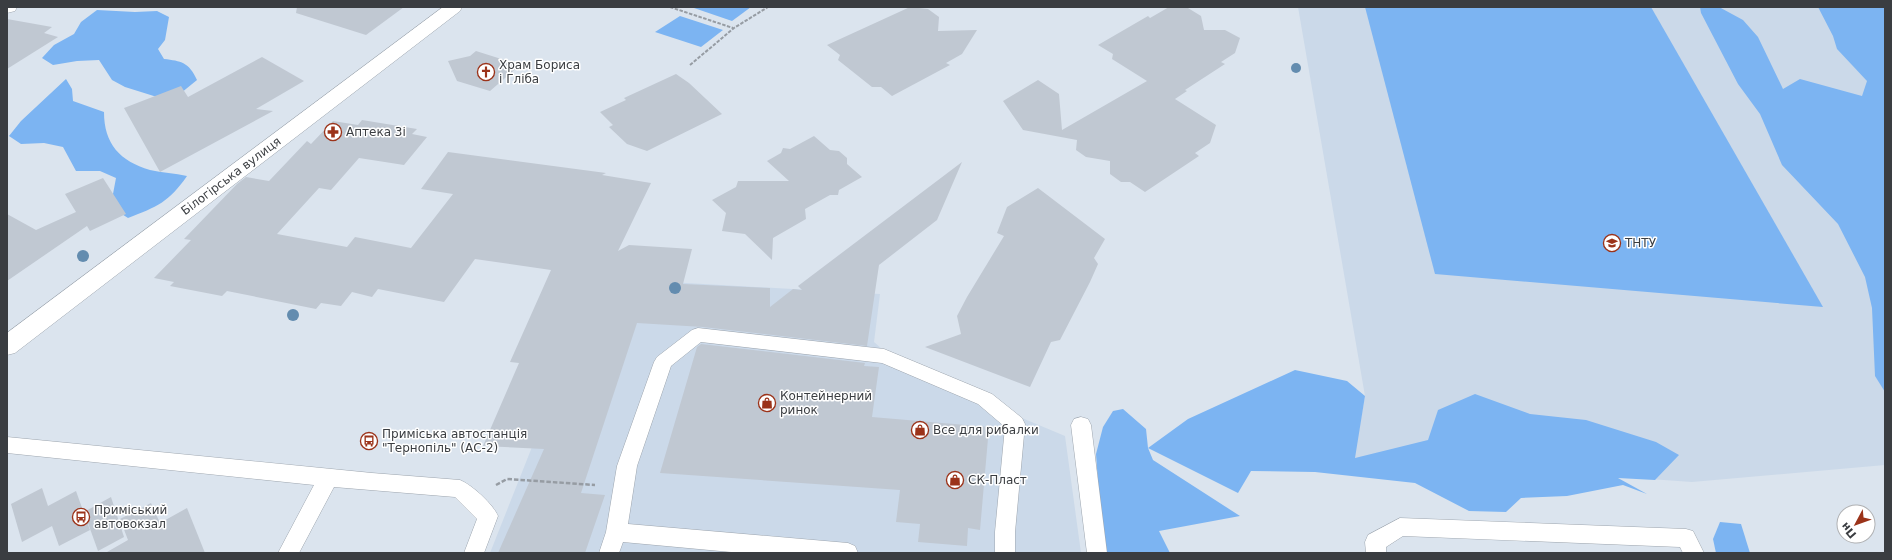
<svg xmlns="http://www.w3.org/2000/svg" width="1892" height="560" font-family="'DejaVu Sans',sans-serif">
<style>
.built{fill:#cbd9e9}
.green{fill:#7cb4f2}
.building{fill:#c0c8d2}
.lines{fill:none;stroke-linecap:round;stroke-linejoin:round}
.lane-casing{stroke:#9da5ae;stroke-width:1}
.street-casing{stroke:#9da5ae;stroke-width:1}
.path-far1{stroke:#969ca3;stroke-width:2;stroke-dasharray:3.5 1.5;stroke-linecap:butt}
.path{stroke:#969ca3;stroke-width:2.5;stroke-dasharray:4.5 2;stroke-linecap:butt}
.lane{fill:#fff;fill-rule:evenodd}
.street{fill:#fff;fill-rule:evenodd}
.tree{fill:#638caf}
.labels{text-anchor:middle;stroke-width:3;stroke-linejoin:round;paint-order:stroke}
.poi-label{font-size:12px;fill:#3a3d41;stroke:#fff;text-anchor:start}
.street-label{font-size:12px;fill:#3a3d41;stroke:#fff}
</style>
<rect width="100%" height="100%" fill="#dbe4ee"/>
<g class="built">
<path d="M 1298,7 L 1853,7 L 1885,90 L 1885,465 L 1692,482 L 1354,458 L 1365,396 Z"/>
<path d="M 599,278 L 880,294 L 874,342 L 905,369 L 1065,436 L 1081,553 L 490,553 Z"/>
</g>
<g class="green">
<path d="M 695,7 L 751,7 L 732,21 L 694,8 Z"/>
<path d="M 1365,7 L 1651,7 L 1823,307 L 1435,274 Z"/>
<path d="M 1700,7 L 1719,7 L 1743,20 L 1758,37 L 1783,89 L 1800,79 L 1862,96 L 1867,81 L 1837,49 L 1833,36 L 1818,7 L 1885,7 L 1885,392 L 1875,376 L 1872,308 L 1865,277 L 1838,224 L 1782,165 L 1760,114 L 1738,84 L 1701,13 Z"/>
<path d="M 97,10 L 135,12 L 157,11 L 169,17 L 165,40 L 158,49 L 164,59 C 181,61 189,62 197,80 L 181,93 L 157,97 L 125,87 L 112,80 L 99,60 L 77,61 L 53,65 L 42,58 L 54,45 L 74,34 L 81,22 Z"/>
<path d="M 680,16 L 723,30 L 701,47 L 655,32 Z"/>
<path d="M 66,79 L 72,89 L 73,101 L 104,112 C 104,144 120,161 150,170 C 162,173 175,173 187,176 C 169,202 157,207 128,218 L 114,209 L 113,194 L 116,178 L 100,171 L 76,171 L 63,147 L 44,143 L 21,144 L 9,136 L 21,121 Z"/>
<path d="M 1295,370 L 1347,381 L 1365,396 L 1355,458 L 1428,440 L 1438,410 L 1475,394 L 1530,414 L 1586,420 L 1656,442 L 1679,455 L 1655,480 L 1618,478 L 1647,494 L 1623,485 L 1567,496 L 1521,498 L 1506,512 L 1469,511 L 1415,483 L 1315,472 L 1251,471 L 1238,493 L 1148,448 L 1153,460 L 1240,516 L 1159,531 L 1170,553 L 1103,553 L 1096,454 L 1103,427 L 1113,411 L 1123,409 L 1146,429 L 1148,448 L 1188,419 Z"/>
<path d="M 1720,522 L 1741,524 L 1750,553 L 1716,553 L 1713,539 Z"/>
</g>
<g class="building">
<path d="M 297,7 L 404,7 L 366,35 L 296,13 Z"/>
<path d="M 910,7 L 928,9 L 939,17 L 938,31 L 977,30 L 962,54 L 946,63 L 950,65 L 892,96 L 881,87 L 872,87 L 838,60 L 840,55 L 827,45 Z"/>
<path d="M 1169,7 L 1188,8 L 1201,16 L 1204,30 L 1225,30 L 1240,38 L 1235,53 L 1221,62 L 1225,64 L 1185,90 L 1187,91 L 1175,99 L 1216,125 L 1210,143 L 1195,153 L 1199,156 L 1145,192 L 1130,182 L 1121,182 L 1110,174 L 1110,161 L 1086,157 L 1076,150 L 1077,140 L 1023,130 L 1003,101 L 1038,80 L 1059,94 L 1062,130 L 1147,81 L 1112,59 L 1113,54 L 1098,45 L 1148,16 L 1150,18 Z"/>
<path d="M 7,19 L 52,27 L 44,33 L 58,37 L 7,69 Z"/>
<path d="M 476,51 L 520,65 L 490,91 L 457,81 L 448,61 L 470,56 Z"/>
<path d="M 262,57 L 304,81 L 256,109 L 273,111 L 160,172 L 124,108 L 181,86 L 188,97 Z"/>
<path d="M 676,74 L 689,83 L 722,114 L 647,151 L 627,144 L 609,127 L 613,125 L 600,112 L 626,100 L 624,98 Z"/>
<path d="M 362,120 L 417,129 L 412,134 L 427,137 L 404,165 L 359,158 L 331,190 L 319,188 L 277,234 L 347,247 L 355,237 L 411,248 L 453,194 L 421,189 L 448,152 L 606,173 L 602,175 L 651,183 L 618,251 L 629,245 L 692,249 L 683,284 L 770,288 L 770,307 L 793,289 L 802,290 L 798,286 L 962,162 L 937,220 L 879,265 L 867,346 L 703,327 L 637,323 L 581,493 L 605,495 L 585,553 L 498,553 L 544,449 L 483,446 L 519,363 L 510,362 L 551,270 L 475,259 L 444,302 L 378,289 L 372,297 L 352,292 L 341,306 L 321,303 L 316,309 L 227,291 L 222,296 L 170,286 L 174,282 L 154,278 L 191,240 L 184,239 L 237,184 L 246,177 L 269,181 L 307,141 L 311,144 L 333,121 L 358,125 Z"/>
<path d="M 814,136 L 830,150 L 839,151 L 847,158 L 847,164 L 862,177 L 839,190 L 838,195 L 830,195 L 805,209 L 806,219 L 773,238 L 772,260 L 745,234 L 722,231 L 726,213 L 712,200 L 736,187 L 738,181 L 789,181 L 767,161 L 781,153 L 783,148 L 790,149 Z"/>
<path d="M 103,178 L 126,214 L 90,231 L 87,226 L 7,281 L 7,214 L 36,230 L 76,212 L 65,194 Z"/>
<path d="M 1038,188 L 1105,239 L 1094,258 L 1098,264 L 1090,282 L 1060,340 L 1051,342 L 1030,387 L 925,347 L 961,334 L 957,316 L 967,297 L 1004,236 L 997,233 L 1007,207 Z"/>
<path d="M 701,344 L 865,363 L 864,366 L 879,367 L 872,417 L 989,427 L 980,530 L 968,528 L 967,546 L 918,542 L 920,524 L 896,522 L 900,490 L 660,473 L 697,347 Z"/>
<path d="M 42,488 L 48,506 L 76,491 L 90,530 L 59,546 L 52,526 L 22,542 L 11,504 Z"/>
<path d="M 111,497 L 124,537 L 98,551 L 84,512 Z"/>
<path d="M 151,503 L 160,523 L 187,508 L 205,553 L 107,552 L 128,540 L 120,519 Z"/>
</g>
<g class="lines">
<g class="lane-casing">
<g id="lane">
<path d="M 698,328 L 884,349 L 992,394 L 1022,418 L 1025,424 L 1015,532 L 1015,553 L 995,553 L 995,532 L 1005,427 L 978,404 L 882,363 L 701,342 L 671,366 L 637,466 L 628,524 L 848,543 L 855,546 L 858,553 L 742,553 L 623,542 L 619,553 L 599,553 L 606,532 L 617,466 L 654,362 L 657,357 L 692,330 Z"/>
<path d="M 1081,417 L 1088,419 L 1091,425 L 1107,553 L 1087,553 L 1071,425 L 1074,419 Z"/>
<path d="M 7,437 L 372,473 L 460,480 C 472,485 493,504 498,516 L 484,553 L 464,553 L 477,519 L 455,497 L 334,487 L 299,553 L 278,553 L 314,485 L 7,453 Z"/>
<path d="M 1400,518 L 1686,529 L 1693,531 L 1704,553 L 1683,553 L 1680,547 L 1403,536 L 1386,547 L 1386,553 L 1366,553 L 1365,542 L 1368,535 Z"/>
</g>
</g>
<g class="street-casing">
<g id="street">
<path d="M 7,7 L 17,7 L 15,11 L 7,13 Z"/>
<path d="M 443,7 L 462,7 L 460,11 L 15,353 L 7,355 L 7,333 Z"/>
</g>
</g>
<g class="path-far1">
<path d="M 670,7 L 733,28"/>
<path d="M 690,65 L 734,28 L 768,7"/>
</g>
<path class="path" d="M 496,485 L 507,479 L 595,485"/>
<use href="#lane" class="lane"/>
<use href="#street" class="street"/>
</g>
<g class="tree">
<circle cx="1296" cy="68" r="5"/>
<circle cx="83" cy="256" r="6"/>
<circle cx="675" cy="288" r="6"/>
<circle cx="293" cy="315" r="6"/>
</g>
<defs>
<g id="church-ring" transform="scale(0.9)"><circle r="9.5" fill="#fff" stroke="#9b331a" stroke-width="1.5"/><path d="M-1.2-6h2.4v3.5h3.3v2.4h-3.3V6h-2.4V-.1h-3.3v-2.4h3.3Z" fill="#9b331a"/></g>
<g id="pharmacy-ring" transform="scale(0.9)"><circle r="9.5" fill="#fff" stroke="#9b331a" stroke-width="1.5"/><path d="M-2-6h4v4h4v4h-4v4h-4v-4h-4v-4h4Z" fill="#9b331a"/></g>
<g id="university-ring" transform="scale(0.9)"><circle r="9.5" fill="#fff" stroke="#9b331a" stroke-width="1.5"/><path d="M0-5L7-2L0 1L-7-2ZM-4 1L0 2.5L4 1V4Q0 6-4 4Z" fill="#9b331a"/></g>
<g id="shop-ring" transform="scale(0.9)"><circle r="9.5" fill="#fff" stroke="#9b331a" stroke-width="1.5"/><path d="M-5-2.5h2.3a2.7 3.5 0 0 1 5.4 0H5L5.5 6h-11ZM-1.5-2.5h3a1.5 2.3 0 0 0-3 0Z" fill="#9b331a"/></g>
<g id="bus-ring" transform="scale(0.9)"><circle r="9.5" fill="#fff" stroke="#9b331a" stroke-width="1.5"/><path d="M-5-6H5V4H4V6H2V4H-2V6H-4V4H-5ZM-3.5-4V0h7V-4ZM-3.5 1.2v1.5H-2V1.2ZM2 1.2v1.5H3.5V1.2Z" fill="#9b331a"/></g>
</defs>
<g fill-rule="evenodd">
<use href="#church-ring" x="486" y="72"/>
<use href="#pharmacy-ring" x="333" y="132"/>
<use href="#university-ring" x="1612" y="243"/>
<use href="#shop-ring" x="767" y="403"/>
<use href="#shop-ring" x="920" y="430"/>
<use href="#bus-ring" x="369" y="441"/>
<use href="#shop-ring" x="955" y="480"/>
<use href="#bus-ring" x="81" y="517"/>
</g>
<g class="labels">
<g class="poi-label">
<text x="499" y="69">Храм Бориса<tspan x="499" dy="14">і Гліба</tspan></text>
<text x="346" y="136">Аптека 3і</text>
<text x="1625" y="247">ТНТУ</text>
<text x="780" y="400">Контейнерний<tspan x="780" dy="14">ринок</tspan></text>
<text x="933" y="434">Все для рибалки</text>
<text x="382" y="438">Приміська автостанція<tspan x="382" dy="14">"Тернопіль" (АС-2)</tspan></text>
<text x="968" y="484">СК-Пласт</text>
<text x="94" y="514">Приміський<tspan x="94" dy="14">автовокзал</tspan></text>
</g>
<g class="street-label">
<text transform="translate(231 176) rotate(-37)" y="4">Білогірська вулиця</text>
</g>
</g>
<rect width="1892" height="560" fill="none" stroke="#3a3d41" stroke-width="16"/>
<g transform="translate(1856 524) rotate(229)"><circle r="19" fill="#ffffff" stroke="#b0b1b3"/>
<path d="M0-3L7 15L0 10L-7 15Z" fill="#9b331a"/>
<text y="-6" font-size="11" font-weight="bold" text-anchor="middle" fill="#3a3d41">Пн</text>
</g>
</svg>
